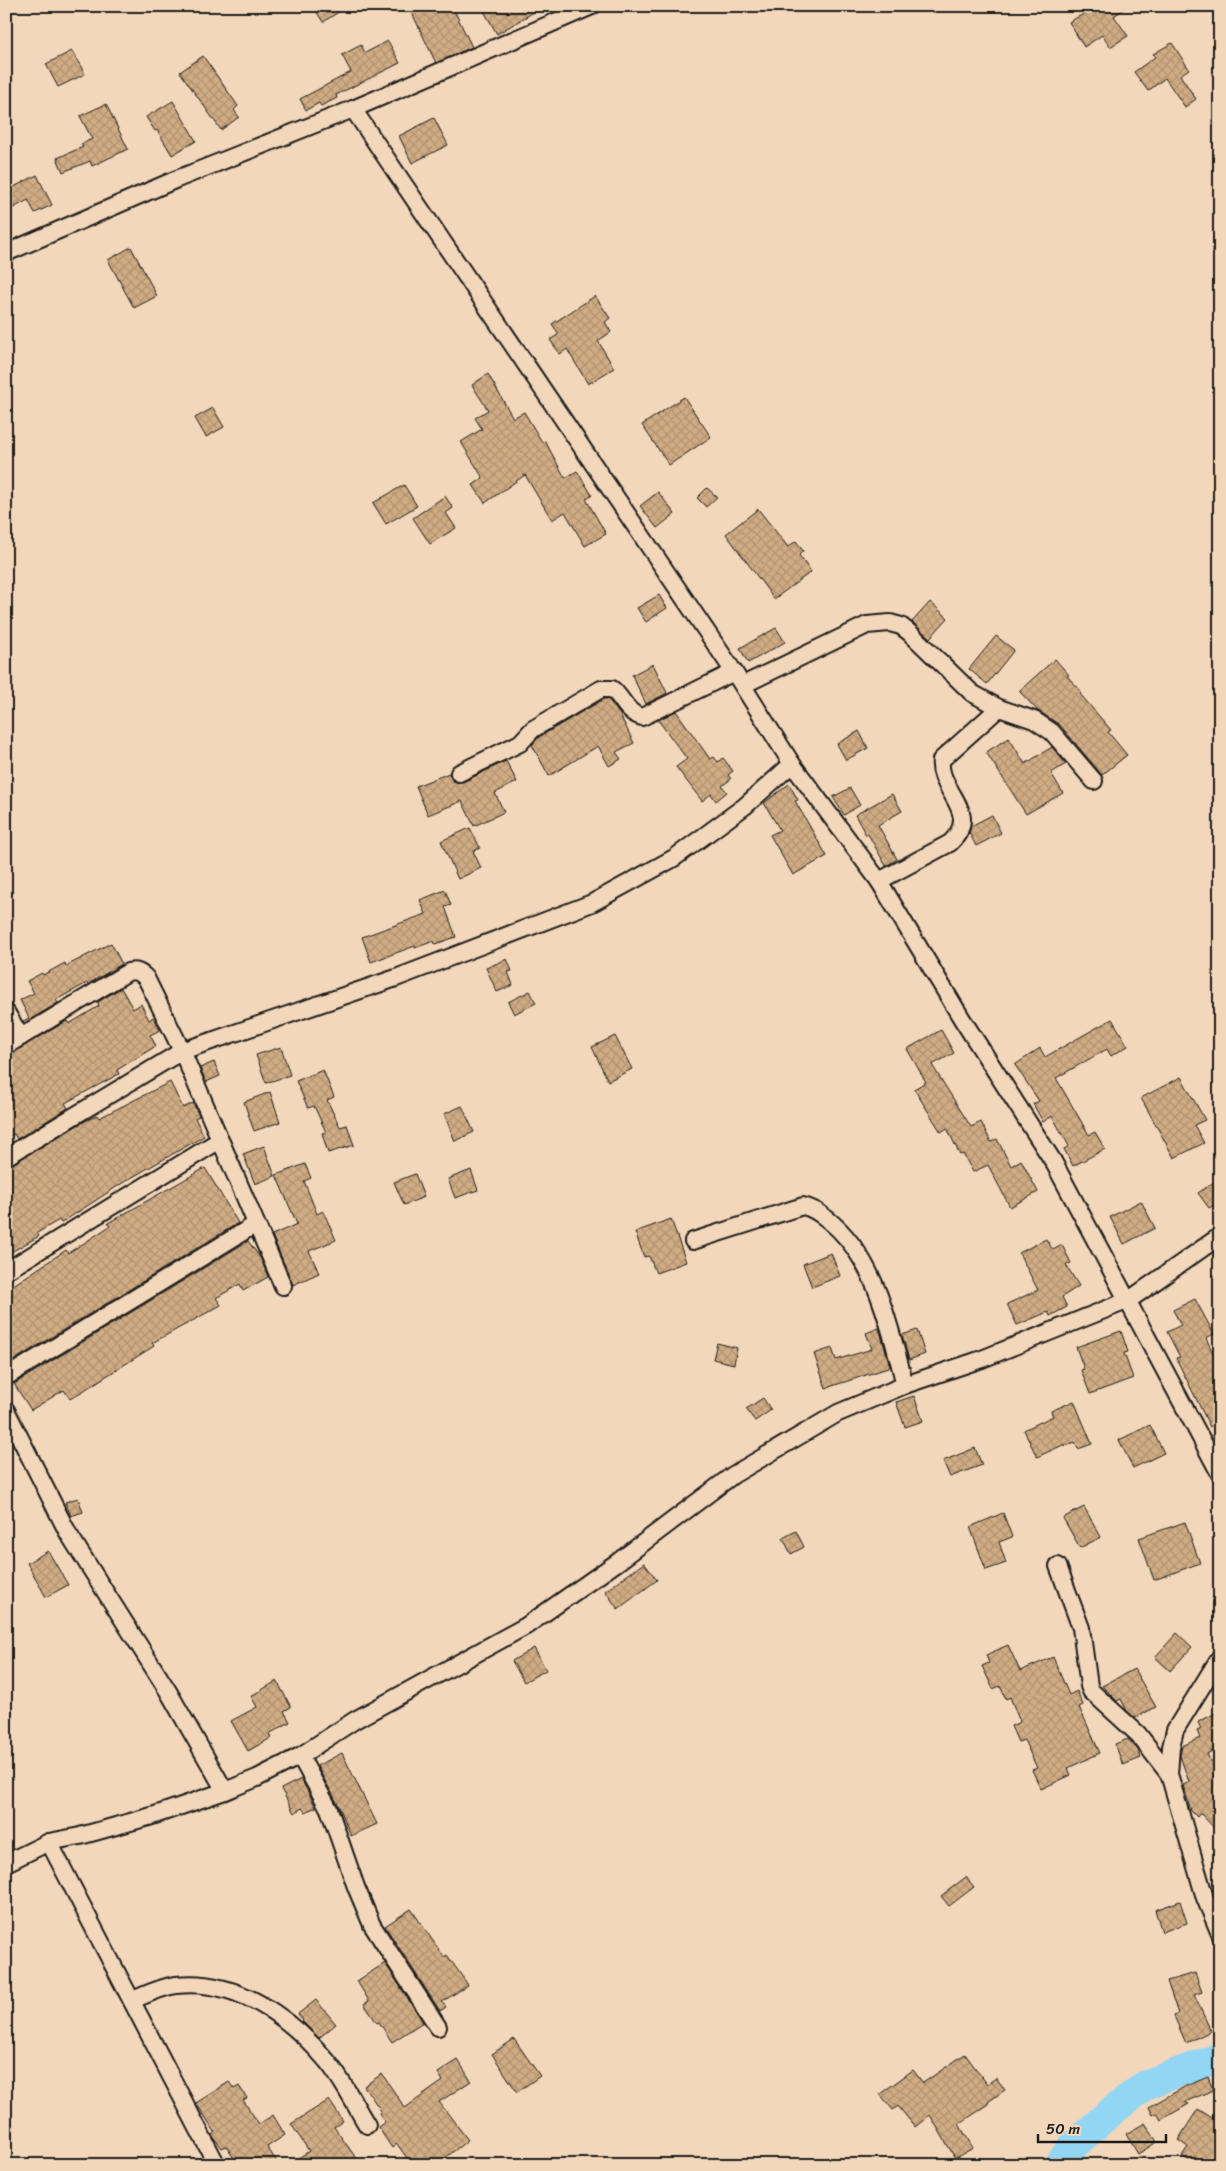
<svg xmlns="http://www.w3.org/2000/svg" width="1226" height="2171" font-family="Sriracha,sans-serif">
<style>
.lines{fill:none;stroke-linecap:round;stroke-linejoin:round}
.river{stroke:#92d6f4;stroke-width:30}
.building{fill:url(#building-cross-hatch);stroke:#1c1c1c}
.minor-casing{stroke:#1c1c1c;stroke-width:20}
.minor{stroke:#f3d7ba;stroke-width:16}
</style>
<defs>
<pattern id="building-cross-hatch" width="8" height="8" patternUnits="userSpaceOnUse" patternTransform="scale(1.25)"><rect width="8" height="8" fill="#d0ac83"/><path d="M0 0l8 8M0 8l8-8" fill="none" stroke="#b29371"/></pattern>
</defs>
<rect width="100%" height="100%" fill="#f3d7ba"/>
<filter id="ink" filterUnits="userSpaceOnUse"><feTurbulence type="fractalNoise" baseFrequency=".02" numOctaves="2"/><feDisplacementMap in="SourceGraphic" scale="10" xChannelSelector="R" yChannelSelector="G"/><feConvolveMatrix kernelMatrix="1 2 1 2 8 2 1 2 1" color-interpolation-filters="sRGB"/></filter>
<g filter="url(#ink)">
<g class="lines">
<path class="river" d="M 1059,2165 L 1073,2146 L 1106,2116 L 1147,2084 L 1220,2057"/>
</g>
<g class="building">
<path d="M 313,6 L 348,6 L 323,22 Z"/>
<path d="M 421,6 L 444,6 L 446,11 L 453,8 L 472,47 L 436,63 L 411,11 Z"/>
<path d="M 481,6 L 544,6 L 497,34 Z"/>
<path d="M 1098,6 L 1128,6 L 1114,16 L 1128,36 L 1110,47 L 1102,35 L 1084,47 L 1069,22 Z"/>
<path d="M 388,41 L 400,63 L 336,95 L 337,98 L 321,106 L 319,103 L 306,110 L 300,99 L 351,72 L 342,55 L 361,45 L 365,53 Z"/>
<path d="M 1172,43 L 1189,69 L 1180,75 L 1196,99 L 1185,107 L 1165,78 L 1148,91 L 1134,72 L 1155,57 L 1153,54 Z"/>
<path d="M 72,51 L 85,74 L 58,87 L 46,64 Z"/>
<path d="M 203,56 L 238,106 L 234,110 L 239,117 L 221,130 L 180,72 Z"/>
<path d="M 173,101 L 196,141 L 172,155 L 157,130 L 155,131 L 146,117 Z"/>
<path d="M 106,104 L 128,149 L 92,166 L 90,161 L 63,172 L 57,158 L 83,147 L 81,144 L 92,139 L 80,116 Z"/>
<path d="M 434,118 L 448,145 L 412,163 L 399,136 Z"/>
<path d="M 37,175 L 52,205 L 35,213 L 28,200 L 6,212 L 6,191 Z"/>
<path d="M 131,247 L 157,296 L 134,308 L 108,260 Z"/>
<path d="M 595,296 L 610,318 L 605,322 L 611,332 L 598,341 L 614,368 L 588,384 L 567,349 L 560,354 L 550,340 L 559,334 L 552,324 Z"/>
<path d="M 488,374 L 513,418 L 524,412 L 542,442 L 545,441 L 565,478 L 577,471 L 592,495 L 586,499 L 606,534 L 585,546 L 565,512 L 552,520 L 525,475 L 485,503 L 473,485 L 483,478 L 461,442 L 482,429 L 475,418 L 488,410 L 472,385 Z"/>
<path d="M 684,397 L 711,437 L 669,465 L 642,425 Z"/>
<path d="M 213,408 L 224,427 L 206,437 L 195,418 Z"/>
<path d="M 404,485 L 417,506 L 386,524 L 373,503 Z"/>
<path d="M 707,488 L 717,497 L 706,507 L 697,498 Z"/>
<path d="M 658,492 L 675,514 L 657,528 L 640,506 Z"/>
<path d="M 445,496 L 453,508 L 446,513 L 456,528 L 430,544 L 413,518 Z"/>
<path d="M 758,509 L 788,547 L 796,541 L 803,551 L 799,555 L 811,572 L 774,599 L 726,534 Z"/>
<path d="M 659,595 L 667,608 L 646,622 L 637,608 Z"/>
<path d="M 930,602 L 948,618 L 930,638 L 912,622 Z"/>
<path d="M 776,628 L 785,642 L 748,663 L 740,648 Z"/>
<path d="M 996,636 L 1014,650 L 987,684 L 969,669 Z"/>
<path d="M 1055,659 L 1069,675 L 1067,676 L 1082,692 L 1080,694 L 1111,730 L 1108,732 L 1127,755 L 1102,775 L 1060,725 L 1037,710 L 1019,691 Z"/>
<path d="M 653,664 L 667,693 L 646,704 L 632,675 Z"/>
<path d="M 604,699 L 608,699 L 620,715 L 634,743 L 616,752 L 621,759 L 609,766 L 598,746 L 549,776 L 532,745 L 539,737 Z"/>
<path d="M 676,711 L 710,759 L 714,757 L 718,762 L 723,758 L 733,771 L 728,775 L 731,779 L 722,786 L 727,792 L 716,801 L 711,794 L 702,801 L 676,767 L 687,759 L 658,720 Z"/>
<path d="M 859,731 L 868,748 L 846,760 L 837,744 Z"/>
<path d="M 1009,738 L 1025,764 L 1052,747 L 1066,764 L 1051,773 L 1063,793 L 1026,814 L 986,752 Z"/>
<path d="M 506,761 L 517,782 L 495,793 L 504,812 L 474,826 L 462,801 L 428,815 L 416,786 L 449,773 L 453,781 L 463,782 Z"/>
<path d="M 789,784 L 798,800 L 795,801 L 827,856 L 793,875 L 770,835 L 780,830 L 764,803 Z"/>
<path d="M 850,788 L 860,805 L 844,815 L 833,797 Z"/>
<path d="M 892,794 L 902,811 L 878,825 L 897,859 L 886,866 L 868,834 L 866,835 L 855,815 Z"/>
<path d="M 992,815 L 1001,833 L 976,846 L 969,832 L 971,826 Z"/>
<path d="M 470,828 L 480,848 L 473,851 L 481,868 L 458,879 L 441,841 Z"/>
<path d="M 445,890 L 451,905 L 445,907 L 456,937 L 435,944 L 434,941 L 415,948 L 415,946 L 371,962 L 362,937 L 426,914 L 420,900 Z"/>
<path d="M 111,943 L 122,964 L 88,984 L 87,983 L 56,1000 L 58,1003 L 24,1023 L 23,1021 L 29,1018 L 20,1000 L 34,993 L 27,981 L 42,973 L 43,975 L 65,963 L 66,966 Z"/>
<path d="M 507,959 L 512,971 L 508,972 L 513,985 L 497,992 L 486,968 Z"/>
<path d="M 121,988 L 133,1009 L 141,1004 L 149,1020 L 153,1017 L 160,1030 L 150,1035 L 156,1046 L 117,1070 L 119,1074 L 65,1103 L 68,1108 L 17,1139 L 14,1134 L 6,1138 L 6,1056 L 67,1021 L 69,1024 L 99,1006 L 98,1002 Z"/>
<path d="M 530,991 L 536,1003 L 514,1014 L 508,1002 Z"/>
<path d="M 1112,1019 L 1128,1046 L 1111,1056 L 1107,1049 L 1056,1078 L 1089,1135 L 1095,1132 L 1105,1149 L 1073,1166 L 1064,1149 L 1069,1146 L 1052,1116 L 1043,1122 L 1033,1104 L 1039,1101 L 1015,1065 L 1040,1048 L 1045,1057 Z"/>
<path d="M 941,1030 L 954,1053 L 932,1065 L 971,1127 L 981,1122 L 991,1142 L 997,1139 L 1011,1166 L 1021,1160 L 1038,1192 L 1010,1207 L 988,1165 L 973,1172 L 963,1154 L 960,1155 L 947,1128 L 941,1132 L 914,1089 L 926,1082 L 907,1049 Z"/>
<path d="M 615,1036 L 632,1069 L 608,1081 L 592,1047 Z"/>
<path d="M 281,1047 L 290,1075 L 266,1083 L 256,1055 Z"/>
<path d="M 214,1062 L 220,1076 L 206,1082 L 200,1068 Z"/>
<path d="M 323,1070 L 334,1097 L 327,1100 L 340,1127 L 347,1125 L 354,1145 L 328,1153 L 322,1133 L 326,1132 L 314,1106 L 308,1108 L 296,1081 Z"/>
<path d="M 1181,1077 L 1205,1120 L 1194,1125 L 1204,1143 L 1174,1158 L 1141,1098 Z"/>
<path d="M 170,1082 L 183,1108 L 193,1103 L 199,1116 L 195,1118 L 204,1136 L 124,1182 L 61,1223 L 59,1220 L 37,1233 L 39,1236 L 6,1255 L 6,1168 L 78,1125 L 97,1115 L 99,1118 Z"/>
<path d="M 270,1092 L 280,1122 L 254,1131 L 244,1102 Z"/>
<path d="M 462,1106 L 474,1132 L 455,1141 L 444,1114 Z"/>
<path d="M 264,1146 L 275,1176 L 255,1184 L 243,1154 Z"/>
<path d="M 305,1164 L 311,1178 L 304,1181 L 317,1214 L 323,1211 L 336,1240 L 309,1251 L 319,1273 L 293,1285 L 272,1235 L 297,1224 L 276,1175 Z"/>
<path d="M 205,1168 L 238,1223 L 6,1365 L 6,1290 L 66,1250 L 68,1253 L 84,1243 L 110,1226 L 108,1223 Z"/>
<path d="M 471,1170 L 478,1190 L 455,1198 L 448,1179 Z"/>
<path d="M 415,1174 L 424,1197 L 404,1205 L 394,1182 Z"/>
<path d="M 1220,1178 L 1220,1201 L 1209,1208 L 1198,1193 Z"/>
<path d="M 1141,1201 L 1155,1228 L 1124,1244 L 1110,1217 Z"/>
<path d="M 671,1219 L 686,1262 L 656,1273 L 649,1256 L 644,1257 L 635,1232 Z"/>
<path d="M 1046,1239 L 1053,1250 L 1062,1245 L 1071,1263 L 1066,1265 L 1079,1286 L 1062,1297 L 1067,1307 L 1050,1316 L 1048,1312 L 1017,1325 L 1007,1304 L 1038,1290 L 1019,1253 Z"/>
<path d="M 248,1241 L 261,1259 L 268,1277 L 243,1291 L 240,1284 L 216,1298 L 221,1305 L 152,1343 L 154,1346 L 70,1399 L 64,1390 L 31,1410 L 14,1384 Z"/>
<path d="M 831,1253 L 840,1276 L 812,1287 L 803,1264 Z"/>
<path d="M 1195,1299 L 1214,1334 L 1206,1338 L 1220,1368 L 1220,1422 L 1210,1427 L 1176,1358 L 1180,1357 L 1167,1332 L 1181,1325 L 1173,1310 Z"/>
<path d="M 879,1328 L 890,1366 L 888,1368 L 826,1388 L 814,1354 L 832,1348 L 836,1360 L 872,1349 L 866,1333 Z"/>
<path d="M 917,1330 L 925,1354 L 909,1360 L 902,1335 Z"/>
<path d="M 1121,1331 L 1128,1352 L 1124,1353 L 1133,1378 L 1090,1394 L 1081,1370 L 1084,1369 L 1076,1347 Z"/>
<path d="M 717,1343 L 737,1348 L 734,1364 L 713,1359 Z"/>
<path d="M 914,1396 L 923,1421 L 905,1427 L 896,1402 Z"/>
<path d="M 763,1398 L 771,1410 L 755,1421 L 746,1409 Z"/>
<path d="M 1074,1401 L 1092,1444 L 1078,1449 L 1075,1442 L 1065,1446 L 1065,1444 L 1037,1457 L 1024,1430 L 1053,1416 L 1051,1411 Z"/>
<path d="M 1150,1425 L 1164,1453 L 1133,1468 L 1119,1440 Z"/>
<path d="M 975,1448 L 982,1465 L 950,1477 L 943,1461 Z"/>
<path d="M 78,1498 L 83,1512 L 71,1516 L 65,1502 Z"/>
<path d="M 1084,1507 L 1101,1537 L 1080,1548 L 1063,1518 Z"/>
<path d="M 1003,1513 L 1012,1537 L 999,1542 L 1006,1563 L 986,1570 L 970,1527 Z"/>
<path d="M 1185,1522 L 1200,1563 L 1154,1580 L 1139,1538 Z"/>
<path d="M 796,1531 L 804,1547 L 791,1554 L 783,1538 Z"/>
<path d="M 48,1551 L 68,1585 L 46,1597 L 27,1563 Z"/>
<path d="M 644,1563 L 657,1580 L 618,1609 L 605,1591 Z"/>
<path d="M 1177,1633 L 1192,1647 L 1170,1671 L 1155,1657 Z"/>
<path d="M 1008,1645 L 1020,1671 L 1053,1657 L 1069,1695 L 1077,1691 L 1083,1705 L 1079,1707 L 1100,1753 L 1068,1768 L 1071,1775 L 1041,1789 L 1032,1770 L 1037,1768 L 1024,1740 L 1018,1742 L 1011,1726 L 1020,1722 L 1010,1697 L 1006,1699 L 1000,1686 L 993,1689 L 982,1666 L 989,1663 L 986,1655 Z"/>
<path d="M 534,1648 L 546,1670 L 524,1682 L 512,1661 Z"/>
<path d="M 1134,1669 L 1156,1707 L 1135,1718 L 1127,1711 L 1121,1699 L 1117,1701 L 1102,1686 Z"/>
<path d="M 277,1681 L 291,1707 L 284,1711 L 290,1722 L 269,1734 L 271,1738 L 248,1751 L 231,1721 L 257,1707 L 251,1696 Z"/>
<path d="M 1220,1711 L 1220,1747 L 1207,1754 L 1220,1780 L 1220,1834 L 1200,1813 L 1197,1817 L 1191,1811 L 1183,1785 L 1189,1782 L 1180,1756 L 1182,1746 L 1200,1738 L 1197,1731 L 1201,1729 L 1198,1722 Z"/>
<path d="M 1128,1739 L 1138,1750 L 1141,1758 L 1123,1765 L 1115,1744 Z"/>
<path d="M 342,1753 L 377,1824 L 351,1836 L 338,1804 L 317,1766 Z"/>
<path d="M 301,1779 L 316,1807 L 305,1812 L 302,1808 L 294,1813 L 281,1789 Z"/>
<path d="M 966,1877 L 974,1887 L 949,1906 L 941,1896 Z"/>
<path d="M 1180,1901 L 1187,1923 L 1162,1932 L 1155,1910 Z"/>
<path d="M 411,1909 L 444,1957 L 447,1955 L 468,1985 L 442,2002 L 446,2007 L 440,2011 L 385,1926 Z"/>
<path d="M 385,1963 L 423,2022 L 392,2042 L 379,2022 L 377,2023 L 364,2004 L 369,2001 L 357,1981 Z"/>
<path d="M 1195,1973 L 1202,1992 L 1194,1995 L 1211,2031 L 1186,2043 L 1174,2016 L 1178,2014 L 1167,1981 Z"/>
<path d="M 316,2000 L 336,2024 L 319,2038 L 302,2021 L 303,2020 L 298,2014 Z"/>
<path d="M 514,2039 L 540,2076 L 517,2092 L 492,2054 Z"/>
<path d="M 965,2054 L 987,2084 L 996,2078 L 1005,2090 L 988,2102 L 989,2104 L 959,2124 L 973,2148 L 955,2158 L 930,2115 L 915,2127 L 898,2106 L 893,2110 L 880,2094 L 913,2070 L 923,2083 Z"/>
<path d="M 458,2060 L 471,2081 L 439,2102 L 468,2140 L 436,2165 L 412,2165 L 397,2144 L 392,2148 L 378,2127 L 385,2122 L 379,2113 L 381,2111 L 364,2086 L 382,2074 L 405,2108 L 443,2081 L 438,2073 Z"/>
<path d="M 1208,2077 L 1213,2090 L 1185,2102 L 1189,2104 L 1161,2120 L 1157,2113 L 1153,2115 L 1149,2107 L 1186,2086 Z"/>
<path d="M 229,2082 L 234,2089 L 239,2086 L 247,2098 L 243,2100 L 259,2124 L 273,2115 L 285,2135 L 267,2147 L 279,2165 L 238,2165 L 226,2146 L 222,2148 L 212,2135 L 215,2132 L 196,2103 Z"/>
<path d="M 329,2100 L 343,2121 L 334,2127 L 361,2165 L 288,2165 L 309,2151 L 291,2124 Z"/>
<path d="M 1198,2109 L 1220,2123 L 1220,2165 L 1195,2165 L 1182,2156 L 1188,2147 L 1178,2140 Z"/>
<path d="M 1145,2123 L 1157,2142 L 1138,2154 L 1126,2134 Z"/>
</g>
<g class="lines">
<g class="minor-casing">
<g id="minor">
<path d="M 353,109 L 734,672 L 792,764 L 879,881 L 962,1019 L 1053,1161 L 1220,1474"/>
<path d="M 6,253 L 177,179 L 353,109 L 592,6"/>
<path d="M 743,685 L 867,625 L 890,623 L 901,626 L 910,633 L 972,693 L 999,708 L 1034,720 L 1052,732 L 1094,781"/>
<path d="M 459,773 L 520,743 L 533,729 L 601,689 L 612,689 C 623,698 626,713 642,717 L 734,672"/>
<path d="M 879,881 L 950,843 C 983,812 937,791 941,760 L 999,708"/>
<path d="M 6,1012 L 21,1037"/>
<path d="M 6,1046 L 128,972 C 136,970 140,972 146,978 L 182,1051 L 283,1286"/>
<path d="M 6,1157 L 182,1051 L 396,978 L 592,903 L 674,858 L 745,806 L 792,764"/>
<path d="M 693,1241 L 803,1206 C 813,1208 819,1213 827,1219 C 876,1257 890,1328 905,1385"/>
<path d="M 6,1271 L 220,1140"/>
<path d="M 6,1377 L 256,1224"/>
<path d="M 6,1410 L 68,1533 L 168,1691 L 225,1791"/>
<path d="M 1058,1566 L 1081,1628 L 1089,1686 L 1091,1691 L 1138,1734 L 1169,1774"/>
<path d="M 1220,1657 L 1175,1730 L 1171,1747 L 1169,1774 L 1205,1898 L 1220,1934"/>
<path d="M 300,1756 L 329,1809 L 356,1887 L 372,1925 L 438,2027"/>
<path d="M 49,1842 L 217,2165"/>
<path d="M 6,1863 L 49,1842 L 80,1836 L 152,1816 L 225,1791 L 257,1778 L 300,1756 L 355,1720 L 526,1626 L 619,1561 L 733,1475 L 838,1413 L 905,1385 L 982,1359 L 1129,1300 L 1220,1236"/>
<path d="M 133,2000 C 147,1994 161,1987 176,1985 C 236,1978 290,2017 327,2061 C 343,2080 354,2104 367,2125"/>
</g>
</g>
<use href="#minor" class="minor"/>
</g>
</g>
<rect width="1226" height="2171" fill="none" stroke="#f3d7ba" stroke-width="25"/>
<rect x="12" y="12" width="1201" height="2146" fill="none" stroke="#1c1c1c" stroke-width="2" filter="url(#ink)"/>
<path d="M1038 2134v8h128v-8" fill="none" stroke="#1c1c1c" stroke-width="2.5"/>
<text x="1046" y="2134" font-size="15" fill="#1c1c1c" stroke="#f3d7ba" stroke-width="4" paint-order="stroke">50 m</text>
</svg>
